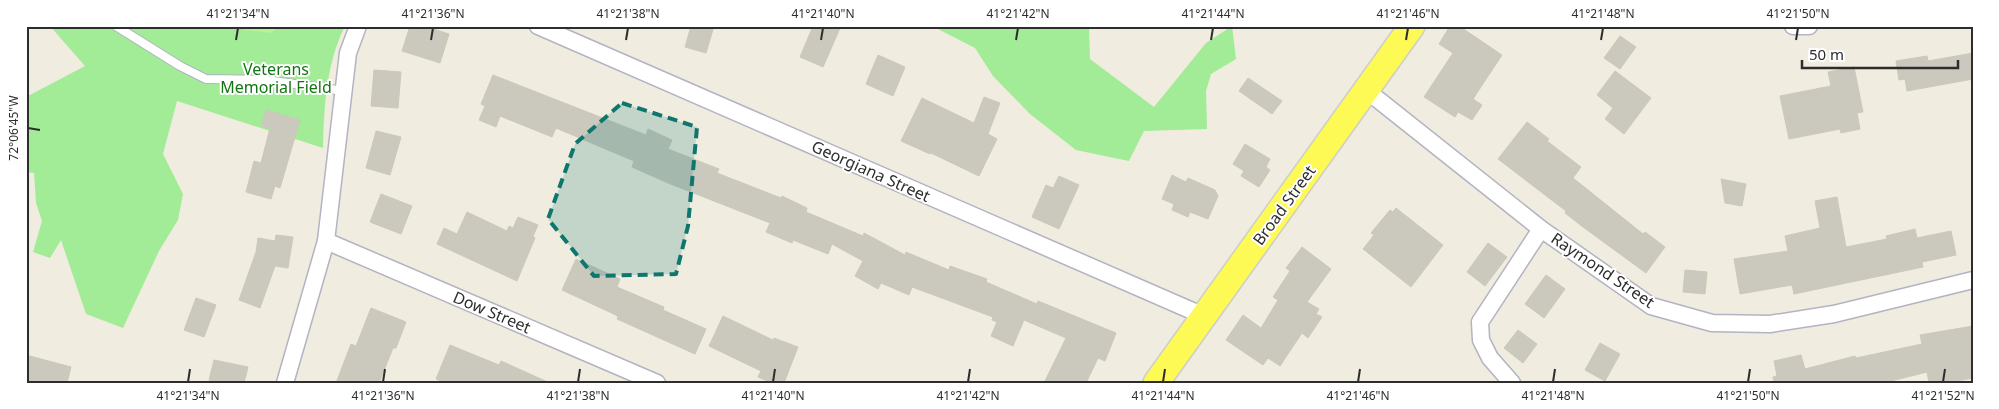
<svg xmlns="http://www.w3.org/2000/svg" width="1999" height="409" font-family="'Noto Sans',sans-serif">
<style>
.green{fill:#a2eb97}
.pitch{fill:#b5f392}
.building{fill:#cbc9be;stroke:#ccc9b8}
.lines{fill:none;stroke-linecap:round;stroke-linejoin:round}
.service-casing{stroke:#b3b3c2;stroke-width:10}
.minor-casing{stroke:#b3b3c2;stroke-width:19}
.primary-casing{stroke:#cdcdcd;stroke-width:28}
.service{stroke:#fff;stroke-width:8}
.minor{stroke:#fff;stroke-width:16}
.primary{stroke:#fefa55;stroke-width:25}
.marked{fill:#0f766e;fill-opacity:0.2;stroke:#0f766e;stroke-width:4;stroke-dasharray:10 6;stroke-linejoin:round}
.ticks{fill:none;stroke:#2d2d2d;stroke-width:2}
.labels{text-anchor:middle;stroke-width:4;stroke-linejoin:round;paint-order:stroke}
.park-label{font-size:16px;fill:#147414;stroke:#fff}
.street-label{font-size:16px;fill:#2d2d2d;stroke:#fff}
.neatline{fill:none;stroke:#2d2d2d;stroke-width:2}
.ticks-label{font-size:12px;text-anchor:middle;fill:#2d2d2d}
</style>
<rect width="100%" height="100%" fill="#f0ecdf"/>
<g class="green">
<path d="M 50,26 L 345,26 C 326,64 324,107 323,148 L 177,101 L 163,154 L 183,194 L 178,220 L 159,251 L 123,328 L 86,314 L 61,240 L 50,258 L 33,252 L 42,221 L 36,203 L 34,173 L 26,172 L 26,97 L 85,66 Z"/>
<path d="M 932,26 L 1089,26 L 1090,59 L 1154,107 L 1206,43 L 1232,26 L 1236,59 L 1211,74 L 1206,91 L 1207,129 L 1144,131 L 1129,161 L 1076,150 L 1030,114 L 993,76 L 975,48 Z"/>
</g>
<path class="pitch" d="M 240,26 L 280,26 L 271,33 L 246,30 Z"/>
<g class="building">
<path d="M 410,26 L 424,26 L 449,34 L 440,63 L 402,51 Z"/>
<path d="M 691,26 L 714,26 L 706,53 L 685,47 Z"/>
<path d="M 813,26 L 841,26 L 823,67 L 800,57 Z"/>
<path d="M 1450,26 L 1459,26 L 1502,55 L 1473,99 L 1482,105 L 1472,120 L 1458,112 L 1455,117 L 1424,97 L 1453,53 L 1439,44 Z"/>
<path d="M 1620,36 L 1636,47 L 1620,69 L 1604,58 Z"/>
<path d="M 1973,53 L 1973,79 L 1907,91 L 1905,79 L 1899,80 L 1896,61 L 1927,56 L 1928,61 Z"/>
<path d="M 878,55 L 905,67 L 893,96 L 866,84 Z"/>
<path d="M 1854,67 L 1863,112 L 1857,113 L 1860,129 L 1841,133 L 1840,129 L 1789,139 L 1780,96 L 1831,86 L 1828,72 Z"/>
<path d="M 374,70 L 401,72 L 398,108 L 371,106 Z"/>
<path d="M 1615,71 L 1651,98 L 1624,134 L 1605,119 L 1613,108 L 1597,95 Z"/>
<path d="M 493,75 L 646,135 L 648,129 L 672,140 L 668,149 L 719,169 L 717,173 L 781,198 L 782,196 L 807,208 L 806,212 L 863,236 L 864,233 L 905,255 L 906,252 L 949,270 L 950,266 L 987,279 L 986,282 L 1037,304 L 1038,301 L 1116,333 L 1105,361 L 1098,358 L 1086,383 L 1044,383 L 1066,338 L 1024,320 L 1013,346 L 991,336 L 997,322 L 992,320 L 993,317 L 912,287 L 909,295 L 881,283 L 878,289 L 855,276 L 863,261 L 832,244 L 828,254 L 793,240 L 792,243 L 766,232 L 770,223 L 668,183 L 632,167 L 634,161 L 556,128 L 552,137 L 500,116 L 496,127 L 479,120 L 485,106 L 481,104 Z"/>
<path d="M 1248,78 L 1282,101 L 1272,114 L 1239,91 Z"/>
<path d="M 984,97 L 1000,103 L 988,134 L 997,139 L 979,176 L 931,153 L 930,154 L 901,141 L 922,98 L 974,123 Z"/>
<path d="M 266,110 L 300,120 L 280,188 L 275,186 L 271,199 L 246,192 L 254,161 L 261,163 L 270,128 L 261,126 Z"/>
<path d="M 1527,122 L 1549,139 L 1547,141 L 1581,167 L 1573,178 L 1643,234 L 1645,232 L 1665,247 L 1646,273 L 1583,227 L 1565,213 L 1566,211 L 1498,159 Z"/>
<path d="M 376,131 L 401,137 L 390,175 L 366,168 Z"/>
<path d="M 1245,144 L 1270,159 L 1266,167 L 1270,170 L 1259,187 L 1241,176 L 1244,171 L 1233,164 Z"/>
<path d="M 1172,175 L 1186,182 L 1188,178 L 1215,190 L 1218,196 L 1208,219 L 1190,212 L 1188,217 L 1172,210 L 1174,204 L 1162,199 Z"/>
<path d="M 1059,176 L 1079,185 L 1059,229 L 1032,217 L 1046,185 L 1053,188 Z"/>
<path d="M 1721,179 L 1746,184 L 1742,206 L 1725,203 Z"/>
<path d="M 381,194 L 412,206 L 401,234 L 370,222 Z"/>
<path d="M 1837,197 L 1846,247 L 1887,239 L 1886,236 L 1915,229 L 1917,238 L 1951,231 L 1956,255 L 1922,262 L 1923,267 L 1794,294 L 1792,285 L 1740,294 L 1734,259 L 1788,251 L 1785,236 L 1820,228 L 1815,201 Z"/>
<path d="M 1396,208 L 1443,245 L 1411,287 L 1363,249 L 1374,235 L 1371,233 L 1390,210 L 1393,212 Z"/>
<path d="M 467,212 L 507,231 L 509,226 L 513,228 L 518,217 L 538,225 L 533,236 L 535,238 L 517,281 L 437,244 L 444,228 L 457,234 Z"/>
<path d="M 276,235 L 293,237 L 288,268 L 275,266 L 260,308 L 239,300 L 256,252 L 258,238 L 275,241 Z"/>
<path d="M 1488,243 L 1507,257 L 1485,286 L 1467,272 Z"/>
<path d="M 1302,247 L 1331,269 L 1307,302 L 1319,309 L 1316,314 L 1322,317 L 1308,338 L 1302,333 L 1280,366 L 1268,358 L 1263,365 L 1226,340 L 1243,315 L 1261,328 L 1278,300 L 1273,297 L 1290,271 L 1286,268 Z"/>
<path d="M 576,259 L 620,279 L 617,287 L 664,307 L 663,310 L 706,329 L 695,354 L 617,319 L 618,316 L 562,290 Z"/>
<path d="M 1685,270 L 1707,272 L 1705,294 L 1683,292 Z"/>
<path d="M 1546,275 L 1565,289 L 1544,318 L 1525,304 Z"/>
<path d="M 196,298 L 216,305 L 204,337 L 184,330 Z"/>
<path d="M 371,308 L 406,322 L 396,348 L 393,348 L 379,383 L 336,383 L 351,344 L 356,346 Z"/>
<path d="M 723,316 L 773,340 L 774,338 L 798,347 L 784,383 L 772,383 L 758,377 L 761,371 L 709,346 Z"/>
<path d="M 1973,326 L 1973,378 L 1946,383 L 1929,383 L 1927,372 L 1891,381 L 1891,383 L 1774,383 L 1773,377 L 1777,376 L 1774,361 L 1801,355 L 1805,369 L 1855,356 L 1856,358 L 1922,344 L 1920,335 Z"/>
<path d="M 1518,330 L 1537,344 L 1523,363 L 1504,348 Z"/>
<path d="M 1600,343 L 1620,354 L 1605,381 L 1585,370 Z"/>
<path d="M 450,345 L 499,365 L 501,361 L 550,383 L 446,383 L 436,379 Z"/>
<path d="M 26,355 L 71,367 L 67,383 L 26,383 Z"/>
<path d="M 214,360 L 248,367 L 244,383 L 219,383 L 209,380 Z"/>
</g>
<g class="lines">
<g class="service-casing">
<path id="service" d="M 116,26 L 180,66 L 206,79 L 266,80 L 344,91"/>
</g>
<g class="minor-casing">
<g id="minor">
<path d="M 538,26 L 1204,316"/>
<path d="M 1793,26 L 1809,26"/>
<path d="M 1366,90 L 1541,229 L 1651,306 L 1712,323 L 1770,324 L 1834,314 L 1973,280"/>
<path d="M 326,241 L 657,383"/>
<path d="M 285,383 L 326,241 L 348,53 L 358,26"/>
<path d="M 1512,383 L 1490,358 L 1481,340 L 1480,322 L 1541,229"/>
</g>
</g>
<g class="primary-casing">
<path id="primary" d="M 1156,383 L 1412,26"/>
</g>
<use href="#service" class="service"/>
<use href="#minor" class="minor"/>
<use href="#primary" class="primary"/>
</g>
<path class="marked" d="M 622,103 L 697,127 L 688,226 L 676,274 L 594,276 L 548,219 L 575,144 Z"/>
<path class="ticks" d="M 236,40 L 238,28M 431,40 L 433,28M 626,40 L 628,28M 821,40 L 823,28M 1016,40 L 1018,28M 1211,40 L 1213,28M 1406,40 L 1408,28M 1601,40 L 1603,28M 1796,40 L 1798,28M 28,128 L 40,130M 188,382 L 190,369M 383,382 L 385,369M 578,382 L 580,369M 773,382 L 775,369M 968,382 L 970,369M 1163,382 L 1165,369M 1358,382 L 1360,369M 1553,382 L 1555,369M 1748,382 L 1750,369M 1943,382 L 1945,369"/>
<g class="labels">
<g class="park-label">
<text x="276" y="75">Veterans<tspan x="276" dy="18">Memorial Field</tspan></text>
</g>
<g class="street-label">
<text transform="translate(871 171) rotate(24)" y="6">Georgiana Street</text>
<text transform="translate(1284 205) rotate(-54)" y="6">Broad Street</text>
<text transform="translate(1603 270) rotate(34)" y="6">Raymond Street</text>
<text transform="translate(492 312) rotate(23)" y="6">Dow Street</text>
</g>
</g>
<rect width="1999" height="409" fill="none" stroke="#ffffff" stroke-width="55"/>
<path d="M1802 60v8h156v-8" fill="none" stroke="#2d2d2d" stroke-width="2.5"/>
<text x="1809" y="60" font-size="15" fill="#2d2d2d" stroke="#ffffff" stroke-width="4" paint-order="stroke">50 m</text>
<rect x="28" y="28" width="1944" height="354" class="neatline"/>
<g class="ticks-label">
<text x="238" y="18">41°21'34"N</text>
<text x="433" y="18">41°21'36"N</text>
<text x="628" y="18">41°21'38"N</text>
<text x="823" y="18">41°21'40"N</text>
<text x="1018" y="18">41°21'42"N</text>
<text x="1213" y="18">41°21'44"N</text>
<text x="1408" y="18">41°21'46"N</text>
<text x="1603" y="18">41°21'48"N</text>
<text x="1798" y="18">41°21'50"N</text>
<text transform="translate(14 128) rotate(-90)" y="4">72°06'45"W</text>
<text x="188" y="400">41°21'34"N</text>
<text x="383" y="400">41°21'36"N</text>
<text x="578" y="400">41°21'38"N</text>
<text x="773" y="400">41°21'40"N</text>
<text x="968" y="400">41°21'42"N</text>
<text x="1163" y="400">41°21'44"N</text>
<text x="1358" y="400">41°21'46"N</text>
<text x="1553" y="400">41°21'48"N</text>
<text x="1748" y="400">41°21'50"N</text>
<text x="1943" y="400">41°21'52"N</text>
</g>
</svg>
